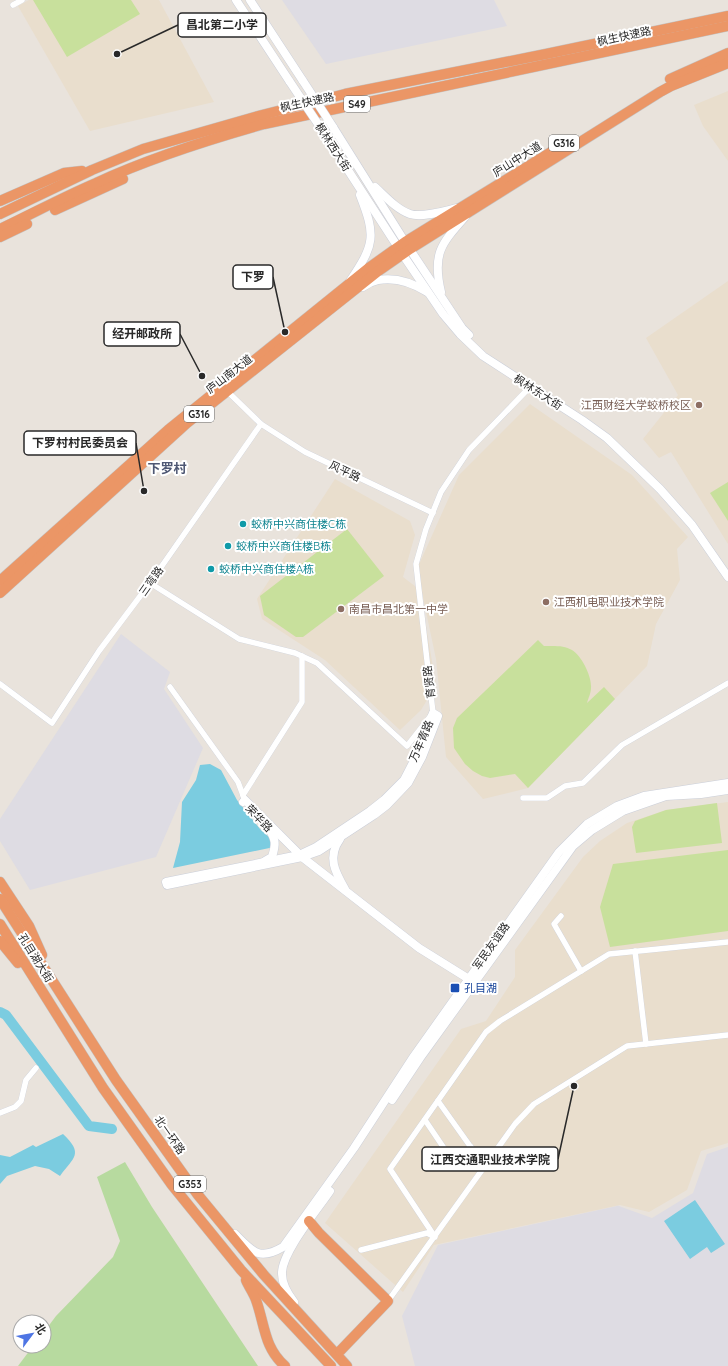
<svg xmlns="http://www.w3.org/2000/svg" width="728" height="1366" font-family="Quicksand,'Noto Sans SC',sans-serif">
<style>
.industrial{fill:#dedce3}
.education{fill:#e9decd}
.green{fill:#b7da9f}
.pitch{fill:#c8e09c}
.water{fill:#7bcce0}
.lines{fill:none;stroke-linecap:round;stroke-linejoin:round}
.river{stroke:#7bcce0;stroke-width:10}
.street-casing{stroke:#cbcfd9;stroke-width:6}
.secondary-casing{stroke:#cbcfd9;stroke-width:9}
.highway-casing{stroke:#c3c3c3;stroke-width:11}
.street{stroke:#fff;stroke-width:5.5}
.secondary{stroke:#fff;stroke-width:8}
.highway{stroke:#eb9666;stroke-width:10}
.secondary-bridge-casing{stroke:#cbcfd9;stroke-width:9;stroke-linecap:butt}
.secondary-bridge{stroke:#fff;stroke-width:8}
.education-dot{fill:#8d6e63;stroke:#fff;stroke-width:1.5}
.culture-dot{fill:#0f9aa8;stroke:#fff;stroke-width:1.5}
.transit-dot{fill:#1a4fb4;stroke:#fff;stroke-width:1.5}
.labels{text-anchor:middle;stroke-width:4;stroke-linejoin:round;paint-order:stroke}
.shield{fill:#fff;stroke:#696969;stroke-width:1}
.shield-label{font-size:10px;font-weight:bold;fill:#292929}
.street-label{font-size:11px;fill:#292929;stroke:#fff}
.education-label{font-size:11px;fill:#785e54;stroke:#fff;text-anchor:start}
.culture-label{font-size:11px;fill:#0d838f;stroke:#fff;text-anchor:start}
.transit-label{font-size:11px;fill:#164399;stroke:#fff;text-anchor:start}
.quarter-label{font-size:13px;font-weight:bold;fill:#4f5874;stroke:#fff}
.leader{fill:none;stroke:#292929;stroke-width:1.5}
.callout-dot{fill:#292929;stroke:#fff;stroke-width:1.5}
.callout{fill:#fff;stroke:#292929;stroke-width:1.5}
.callout-label{font-size:12px;text-anchor:middle;font-weight:bold;fill:#292929}
</style>
<rect width="100%" height="100%" fill="#e9e3dc"/>
<g class="industrial">
<path d="M 282,0 L 494,0 L 507,26 L 326,64 Z"/>
<path d="M 121,634 L 170,672 L 164,689 L 203,748 L 156,857 L 30,890 L 0,841 L 0,819 Z"/>
<path d="M 728,1147 L 728,1366 L 415,1366 L 402,1316 L 438,1245 L 617,1206 L 616,1205 L 652,1218 L 693,1193 L 707,1154 Z"/>
</g>
<g class="education">
<path d="M 29,0 L 159,0 L 214,102 L 90,131 L 18,6 Z"/>
<path d="M 728,91 L 728,161 L 703,126 L 694,105 Z"/>
<path d="M 728,281 L 728,544 L 671,452 L 659,458 L 643,439 L 678,395 L 646,338 Z"/>
<path d="M 530,404 L 632,475 L 688,537 L 677,549 L 680,580 L 656,624 L 647,666 L 528,788 L 483,799 L 446,757 L 436,659 L 417,569 L 459,475 Z"/>
<path d="M 335,479 L 410,521 L 415,535 L 403,577 L 420,590 L 436,685 L 421,710 L 400,730 L 325,660 L 262,619 L 257,599 Z"/>
<path d="M 728,802 L 728,1143 L 701,1151 L 687,1190 L 649,1212 L 620,1205 L 434,1245 L 403,1292 L 325,1223 L 461,1029 L 486,1021 L 515,977 L 515,950 L 583,857 L 600,841 L 627,823 L 666,810 Z"/>
</g>
<path class="green" d="M 125,1162 L 152,1207 L 258,1366 L 18,1366 L 33,1346 L 44,1346 L 44,1332 L 56,1316 L 113,1257 L 120,1241 L 97,1177 Z"/>
<g class="pitch">
<path d="M 33,0 L 131,0 L 140,14 L 67,57 Z"/>
<path d="M 728,482 L 728,521 L 710,493 Z"/>
<path d="M 347,529 L 384,576 L 303,637 L 296,637 L 264,615 L 260,596 Z"/>
<path d="M 538,640 L 544,646 C 554,646 564,645 572,650 C 582,656 592,677 591,688 C 591,693 588,699 587,703 L 604,687 L 615,699 L 528,788 L 515,774 L 490,778 L 482,776 L 473,771 L 465,764 L 454,748 L 453,728 L 457,718 Z"/>
<path d="M 717,803 L 722,843 L 636,853 L 632,827 L 635,821 L 666,810 Z"/>
<path d="M 728,850 L 728,931 L 610,947 L 600,907 L 613,864 Z"/>
</g>
<g class="water">
<path d="M 210,764 L 221,770 L 237,800 L 260,829 L 279,846 L 173,868 L 180,842 L 182,802 L 196,780 L 200,765 Z"/>
<path d="M 63,1134 C 84,1154 74,1157 60,1176 L 49,1169 L 35,1166 L 7,1176 L 0,1184 L 0,1155 L 10,1157 L 33,1145 L 36,1147 Z"/>
<path d="M 695,1200 L 725,1244 L 711,1253 L 707,1247 L 690,1259 L 664,1221 Z"/>
</g>
<g class="lines">
<path class="river" d="M 0,1012 L 6,1015 L 89,1126 L 112,1129"/>
<g class="street-casing">
<g id="street">
<path d="M 13,5 L 22,0"/>
<path d="M 261,424 L 305,452 L 433,513"/>
<path d="M 150,583 L 239,639 L 295,653 L 317,663 L 407,746 L 433,713 L 416,564 L 426,529 L 441,492 L 469,450 L 530,387"/>
<path d="M 0,684 L 52,723 L 99,651 L 150,583 L 261,424 L 227,391"/>
<path d="M 170,687 L 238,782 L 244,798"/>
<path d="M 243,795 L 302,702 L 302,656"/>
<path d="M 523,798 L 547,798 L 565,786 L 583,783 L 622,745 L 728,683"/>
<path d="M 561,916 L 554,924 L 581,971"/>
<path d="M 635,951 L 646,1044"/>
<path d="M 438,1101 L 485,1167"/>
<path d="M 0,1113 L 15,1107 L 21,1101 L 26,1080 L 36,1068"/>
<path d="M 425,1120 L 452,1160 L 471,1147"/>
<path d="M 361,1250 L 427,1233 L 435,1237 L 390,1169 L 486,1032 L 500,1021 L 609,954 L 728,942"/>
<path d="M 388,1301 L 515,1124 L 534,1104 L 627,1046 L 728,1035"/>
</g>
</g>
<g class="secondary-casing">
<g id="secondary">
<path d="M 236,0 L 290,82"/>
<path d="M 250,0 L 303,81"/>
<path d="M 333,127 L 405,242 L 462,328 L 469,335"/>
<path d="M 322,130 L 403,255 L 443,314 L 460,334 L 483,356 L 582,420 L 607,438 L 660,489 L 692,525 L 728,577"/>
<path d="M 375,187 C 385,196 396,209 410,214 C 422,218 444,211 457,208"/>
<path d="M 350,281 C 375,244 376,236 360,195"/>
<path d="M 363,287 C 367,284 373,281 378,280 C 395,277 413,283 427,292"/>
<path d="M 441,292 C 432,254 441,244 465,217"/>
<path d="M 433,713 L 438,716 L 422,757 L 408,783 L 387,805 L 374,815 L 319,851 L 302,857 L 167,885 L 166,882 L 299,855 L 316,847 L 370,811 L 384,800 L 404,780 L 417,755 Z"/>
<path d="M 243,802 L 245,800 L 302,857 L 419,948 L 472,981"/>
<path d="M 340,839 C 327,857 335,872 345,889"/>
<path d="M 265,861 L 272,857 C 276,844 276,840 269,829"/>
<path d="M 392,1100 L 420,1058 L 573,846 L 592,830 L 623,811 L 666,796 L 701,794 L 728,790"/>
<path d="M 235,1234 C 253,1252 259,1261 283,1247 L 354,1148 L 414,1056 L 559,852 L 587,824 L 617,806 L 644,796 L 728,783"/>
<path d="M 294,1302 C 288,1294 282,1284 282,1274 C 281,1253 318,1209 330,1191"/>
</g>
</g>
<g class="highway-casing">
<g id="highway">
<path d="M 670,79 L 728,53"/>
<path d="M 0,201 L 64,173 L 82,171"/>
<path d="M 55,210 L 123,179"/>
<path d="M 0,214 L 92,170 L 143,149 L 262,115 L 345,94 L 546,54 L 728,16"/>
<path d="M 0,229 C 32,214 63,197 96,183 C 150,158 207,140 264,124 L 728,26"/>
<path d="M 0,237 L 27,224"/>
<path d="M 0,581 L 168,430 L 370,267 L 405,242 L 556,149"/>
<path d="M 0,593 L 187,423 L 377,272 L 410,249 L 660,92 L 671,86 L 728,63"/>
<path d="M 0,882 L 29,926 L 42,955"/>
<path d="M 0,899 L 116,1080 L 198,1195 L 264,1275 L 347,1366"/>
<path d="M 0,924 L 103,1088 L 172,1185 L 241,1270 L 331,1366"/>
<path d="M 0,941 L 18,963"/>
<path d="M 309,1221 L 319,1233 L 388,1301 L 340,1351"/>
<path d="M 246,1280 C 249,1287 254,1294 256,1300 C 265,1325 264,1348 285,1366"/>
</g>
</g>
<use href="#street" class="street"/>
<use href="#secondary" class="secondary"/>
<use href="#highway" class="highway"/>
<g class="secondary-bridge-casing">
<g id="secondary-bridge">
<path d="M 303,81 L 333,127"/>
<path d="M 290,82 L 322,130"/>
</g>
</g>
<use href="#secondary-bridge" class="secondary-bridge"/>
</g>
<g class="education-dot">
<circle cx="699" cy="405" r="4"/>
<circle cx="546" cy="602" r="4"/>
<circle cx="341" cy="609" r="4"/>
</g>
<g class="culture-dot">
<circle cx="243" cy="524" r="4"/>
<circle cx="228" cy="546" r="4"/>
<circle cx="211" cy="569" r="4"/>
</g>
<rect class="transit-dot" x="450" y="983" width="10" height="10" rx="2"/>
<g class="labels">
<g class="shield">
<rect x="344" y="96" width="26" height="16" rx="3"/>
<rect x="549" y="135" width="30" height="16" rx="3"/>
<rect x="184" y="406" width="30" height="16" rx="3"/>
<rect x="174" y="1176" width="32" height="16" rx="3"/>
</g>
<g class="shield-label">
<text x="357" y="108">S49</text>
<text x="564" y="147">G316</text>
<text x="199" y="418">G316</text>
<text x="190" y="1188">G353</text>
</g>
<g class="street-label">
<text transform="translate(624 36) rotate(-12)" y="4">枫生快速路</text>
<text transform="translate(307 102) rotate(-12)" y="4">枫生快速路</text>
<text transform="translate(333 147) rotate(57)" y="4">枫林西大街</text>
<text transform="translate(517 159) rotate(-32)" y="4">庐山中大道</text>
<text transform="translate(229 374) rotate(-38)" y="4">庐山南大道</text>
<text transform="translate(538 392) rotate(33)" y="4">枫林东大街</text>
<text transform="translate(345 471) rotate(25)" y="4">风平路</text>
<text transform="translate(151 581) rotate(-55)" y="4">三弯路</text>
<text transform="translate(429 682) rotate(-97)" y="4">育贤路</text>
<text transform="translate(421 741) rotate(-67)" y="4">万年青路</text>
<text transform="translate(259 818) rotate(46)" y="4">荣华路</text>
<text transform="translate(491 946) rotate(-55)" y="4">军民友谊路</text>
<text transform="translate(36 958) rotate(58)" y="4">孔目湖大街</text>
<text transform="translate(170 1135) rotate(55)" y="4">北一环路</text>
</g>
<g class="education-label">
<text x="691" y="409" text-anchor="end">江西财经大学蛟桥校区</text>
<text x="554" y="606">江西机电职业技术学院</text>
<text x="349" y="613">南昌市昌北第一中学</text>
</g>
<g class="culture-label">
<text x="251" y="528">蛟桥中兴商住楼C栋</text>
<text x="236" y="550">蛟桥中兴商住楼B栋</text>
<text x="219" y="573">蛟桥中兴商住楼A栋</text>
</g>
<g class="transit-label">
<text x="464" y="992">孔目湖</text>
</g>
<g class="quarter-label">
<text x="167" y="473">下罗村</text>
</g>
</g>
<path class="leader" d="M117 54L178 25M285 332L273 277M202 376L180 334M144 491L136 443M574 1086L558 1159"/>
<g class="callout-dot">
<circle cx="117" cy="54" r="4"/>
<circle cx="285" cy="332" r="4"/>
<circle cx="202" cy="376" r="4"/>
<circle cx="144" cy="491" r="4"/>
<circle cx="574" cy="1086" r="4"/>
</g>
<g class="callout">
<rect x="178" y="13" width="88" height="24" rx="4"/>
<rect x="233" y="265" width="40" height="24" rx="4"/>
<rect x="104" y="322" width="76" height="24" rx="4"/>
<rect x="24" y="431" width="112" height="24" rx="4"/>
<rect x="422" y="1147" width="136" height="24" rx="4"/>
</g>
<g class="callout-label">
<text x="222" y="29">昌北第二小学</text>
<text x="253" y="281">下罗</text>
<text x="142" y="338">经开邮政所</text>
<text x="80" y="447">下罗村村民委员会</text>
<text x="490" y="1164">江西交通职业技术学院</text>
</g>
<g transform="translate(32 1334) rotate(58)"><circle r="19" fill="#ffffff" stroke="#a9a9a9"/>
<path d="M0-3L7 15L0 10L-7 15Z" fill="#4e75e4"/>
<text y="-6" font-size="11" font-weight="bold" text-anchor="middle" fill="#292929">北</text>
</g>
</svg>
